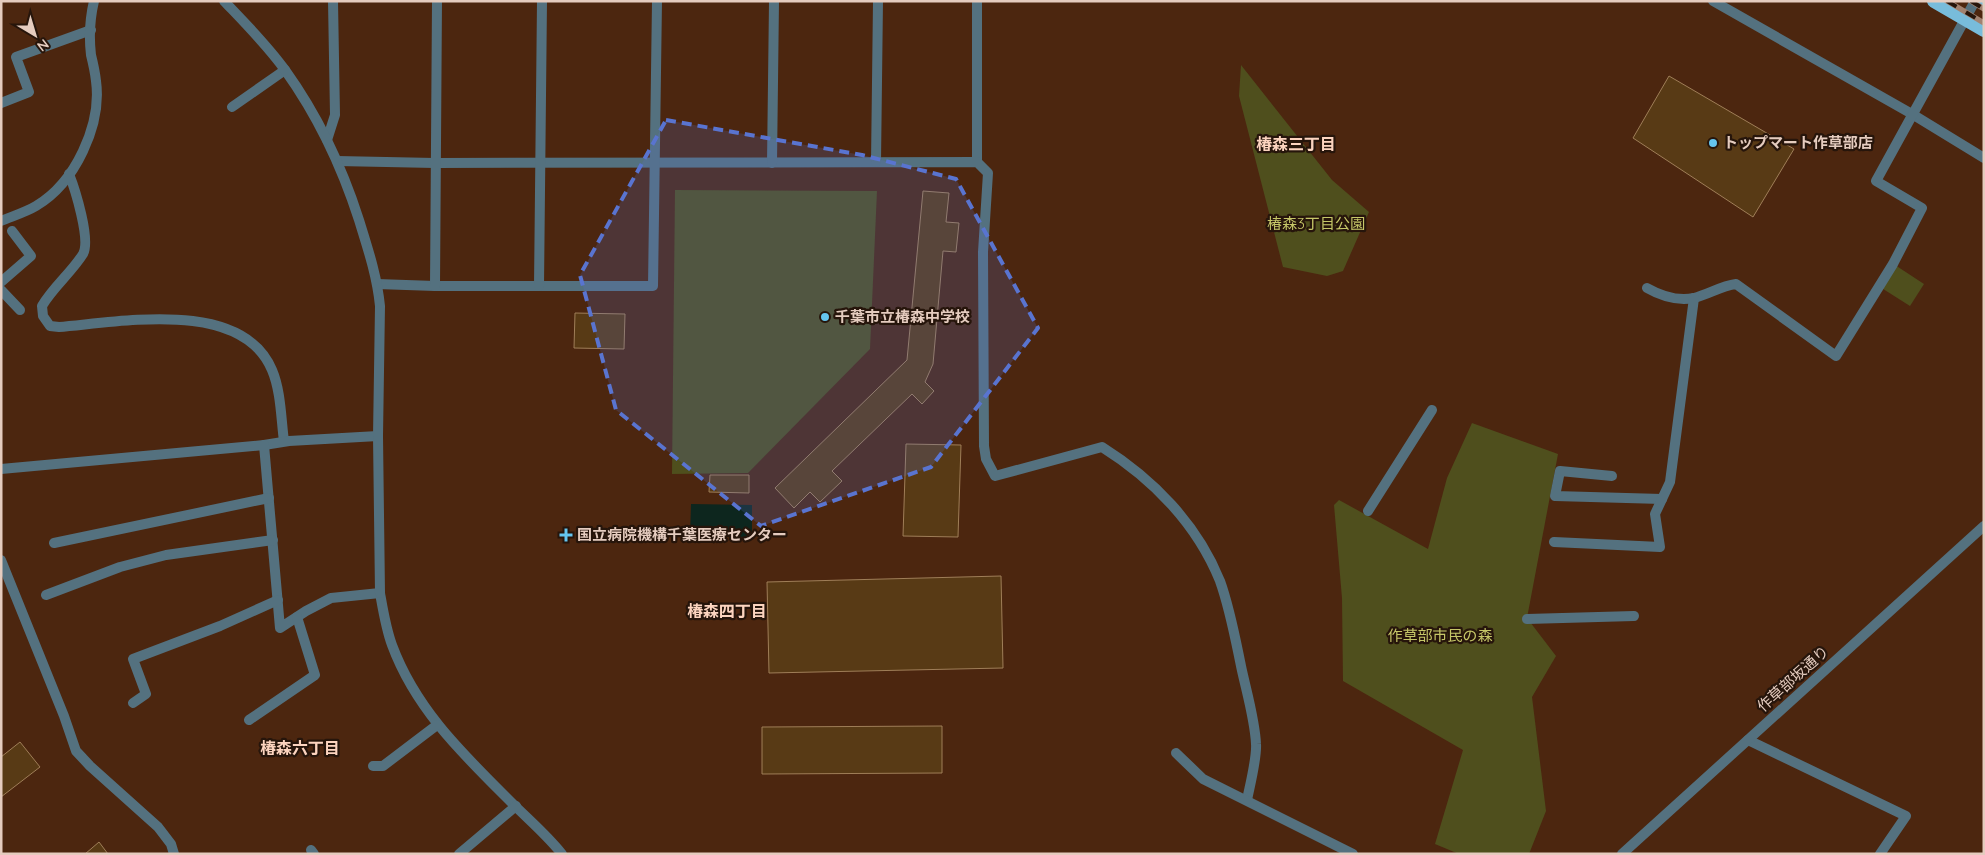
<svg xmlns="http://www.w3.org/2000/svg" width="1985" height="855" font-family="Quicksand,'Noto Sans JP',sans-serif">
<style>
.green{fill:#4f4f1d}
.water{fill:#0d261e}
.building{fill:#583a15;stroke:#9f7e58}
.lines{fill:none;stroke-linecap:round;stroke-linejoin:round}
.minor{stroke:#54717f;stroke-width:10}
.tertiary{stroke:#54717f;stroke-width:10}
.trunk{stroke:#78bcdb;stroke-width:14}
.rail-casing{stroke:#a18270;stroke-width:5.5}
.rail{stroke:#26150b;stroke-width:4;stroke-dasharray:11;stroke-linecap:butt}
.marked{fill:#5974d0;fill-opacity:0.2;stroke:#5974d0;stroke-width:4;stroke-dasharray:10 6;stroke-linejoin:round}
.poi-dot{fill:#65c5ef;stroke:#26150b;stroke-width:2}
.labels{text-anchor:middle;stroke-width:4.5;stroke-linejoin:round;paint-order:stroke}
.poi-label{font-size:15px;font-weight:bold;fill:#e5ccbf;stroke:#26150b;text-anchor:start}
.park-label{font-size:15px;fill:#c6c768;stroke:#26150b}
.street-label{font-size:15px;fill:#e5ccbf;stroke:#26150b}
.neighbourhood-label{font-size:16px;font-weight:bold;fill:#fcd4bf;stroke:#26150b}
</style>
<rect width="100%" height="100%" fill="#4c260f"/>
<g class="green">
<path d="M 1241,65 L 1332,180 L 1369,212 L 1343,271 L 1327,276 L 1283,267 L 1239,96 Z"/>
<path d="M 675,190 L 877,191 L 870,349 L 748,473 L 672,474 Z"/>
<path d="M 1895,265 L 1924,284 L 1910,306 L 1880,287 Z"/>
<path d="M 1472,423 L 1558,454 L 1527,618 L 1556,656 L 1532,697 L 1546,811 L 1529,854 L 1459,854 L 1435,844 L 1463,750 L 1343,681 L 1342,598 L 1334,505 L 1339,500 L 1428,549 L 1447,478 Z"/>
</g>
<path class="water" d="M 691,504 L 752,505 L 752,537 L 690,537 Z"/>
<g class="building">
<path d="M 1669,76 L 1794,149 L 1753,217 L 1633,138 Z"/>
<path d="M 923,191 L 949,193 L 946,222 L 959,223 L 956,252 L 943,251 L 933,364 L 925,382 L 934,391 L 922,404 L 912,394 L 832,471 L 842,481 L 820,502 L 810,492 L 794,508 L 775,488 L 907,360 Z"/>
<path d="M 575,313 L 625,314 L 624,349 L 574,348 Z"/>
<path d="M 906,444 L 961,445 L 958,537 L 903,536 Z"/>
<path d="M 710,475 L 749,475 L 749,493 L 709,492 Z"/>
<path d="M 1001,576 L 1003,668 L 769,673 L 767,582 Z"/>
<path d="M 942,726 L 942,773 L 762,774 L 762,727 Z"/>
<path d="M 20,742 L 40,767 L 1,797 L 1,757 Z"/>
<path d="M 99,842 L 108,854 L 85,854 Z"/>
</g>
<g class="lines">
<g class="minor">
<path d="M 977,1 L 977,162"/>
<path d="M 1713,1 L 1912,114 L 1984,158"/>
<path d="M 1,103 L 29,92 L 16,57 L 91,30"/>
<path d="M 232,107 L 285,70"/>
<path d="M 327,140 L 335,115 L 333,1"/>
<path d="M 337,161 L 435,163 L 977,162 L 988,173 L 983,252 L 984,446 L 986,459 L 995,476 L 1102,447 C 1153,479 1197,524 1220,581 C 1230,609 1235,637 1241,666 C 1246,690 1255,720 1256,744 C 1257,758 1250,785 1247,800"/>
<path d="M 876,162 L 878,1"/>
<path d="M 772,163 L 774,1"/>
<path d="M 69,174 C 75,189 91,240 83,254 C 72,272 53,287 42,306 L 43,316 L 50,326 L 59,327 C 120,322 242,298 272,370 C 281,391 281,419 284,441"/>
<path d="M 1,221 C 13,216 26,212 36,206 C 75,183 102,125 96,81 C 95,72 93,63 91,55 C 89,38 90,18 94,1"/>
<path d="M 1,282 L 31,256 L 12,231"/>
<path d="M 377,284 L 435,286 L 653,286 L 657,1"/>
<path d="M 435,286 L 437,1"/>
<path d="M 539,286 L 542,1"/>
<path d="M 1647,288 C 1661,296 1678,301 1694,298 C 1709,294 1721,286 1736,284 L 1836,356 L 1893,264 L 1922,208 L 1876,181 L 1975,1"/>
<path d="M 1,290 L 20,310"/>
<path d="M 264,445 L 289,441 L 378,436"/>
<path d="M 1,469 L 264,445 L 280,628 L 306,611 L 331,598 L 380,593 C 383,610 386,629 392,645 C 416,710 464,755 511,802 C 528,819 547,835 562,854"/>
<path d="M 1612,476 L 1560,471 L 1555,496 L 1662,499"/>
<path d="M 1368,511 L 1432,410"/>
<path d="M 1554,542 L 1660,547 L 1655,514 L 1670,482 L 1694,298"/>
<path d="M 54,543 L 269,498"/>
<path d="M 1,560 L 64,716 L 76,751 L 90,766 L 158,827 L 171,844 L 174,854"/>
<path d="M 46,595 L 120,567 L 166,555 L 273,540"/>
<path d="M 1527,619 L 1634,616"/>
<path d="M 133,703 L 146,694 L 133,659 L 220,626 L 278,600"/>
<path d="M 249,720 L 315,675 L 297,617"/>
<path d="M 1748,740 L 1906,816 L 1880,854"/>
<path d="M 1176,753 L 1203,779 L 1353,854"/>
<path d="M 373,766 L 383,766 L 437,725"/>
<path d="M 311,850 L 314,854"/>
<path d="M 459,854 L 516,806"/>
</g>
<g class="tertiary">
<path d="M 224,1 C 245,23 267,45 285,70 C 318,116 342,167 359,220 C 368,249 377,276 380,306 L 378,436 L 380,593"/>
<path d="M 1622,854 L 1984,526"/>
</g>
<g class="trunk">
<path d="M 1934,1 L 1984,30"/>
<path d="M 1983,1 L 1984,2"/>
</g>
<g class="rail-casing">
<g id="rail">
<path d="M 1947,1 L 1984,23"/>
<path d="M 1971,1 L 1984,9"/>
</g>
</g>
<use href="#rail" class="rail"/>
</g>
<path class="marked" d="M 666,120 L 862,155 L 956,179 L 1038,328 L 931,467 L 761,526 L 616,410 L 580,275 Z"/>
<g class="poi-dot">
<circle cx="1713" cy="143" r="5"/>
<circle cx="825" cy="317" r="5"/>
<path d="M563.5 527.5h5v5h5v5h-5v5h-5v-5h-5v-5h5z"/>
</g>
<g class="labels">
<g class="poi-label">
<text x="1723" y="148">トップマート作草部店</text>
<text x="835" y="322">千葉市立椿森中学校</text>
<text x="577" y="540">国立病院機構千葉医療センター</text>
</g>
<g class="park-label">
<text x="1316" y="229">椿森3丁目公園</text>
<text x="1440" y="641">作草部市民の森</text>
</g>
<g class="street-label">
<text transform="translate(1793 679) rotate(-42)" y="5">作草部坂通り</text>
</g>
<g class="neighbourhood-label">
<text x="1296" y="150">椿森三丁目</text>
<text x="727" y="617">椿森四丁目</text>
<text x="300" y="754">椿森六丁目</text>
</g>
</g>
<rect width="1985" height="855" fill="none" stroke="#e5ccbf" stroke-width="5"/>
<g transform="translate(35 35) rotate(142)" stroke="#26150b" stroke-width="4" paint-order="stroke">
<path d="M0-4L9 19L0 12L-9 19Z" fill="#e5ccbf"/>
<text y="-8" font-size="14" font-weight="bold" text-anchor="middle" fill="#e5ccbf">N</text>
</g>
</svg>
